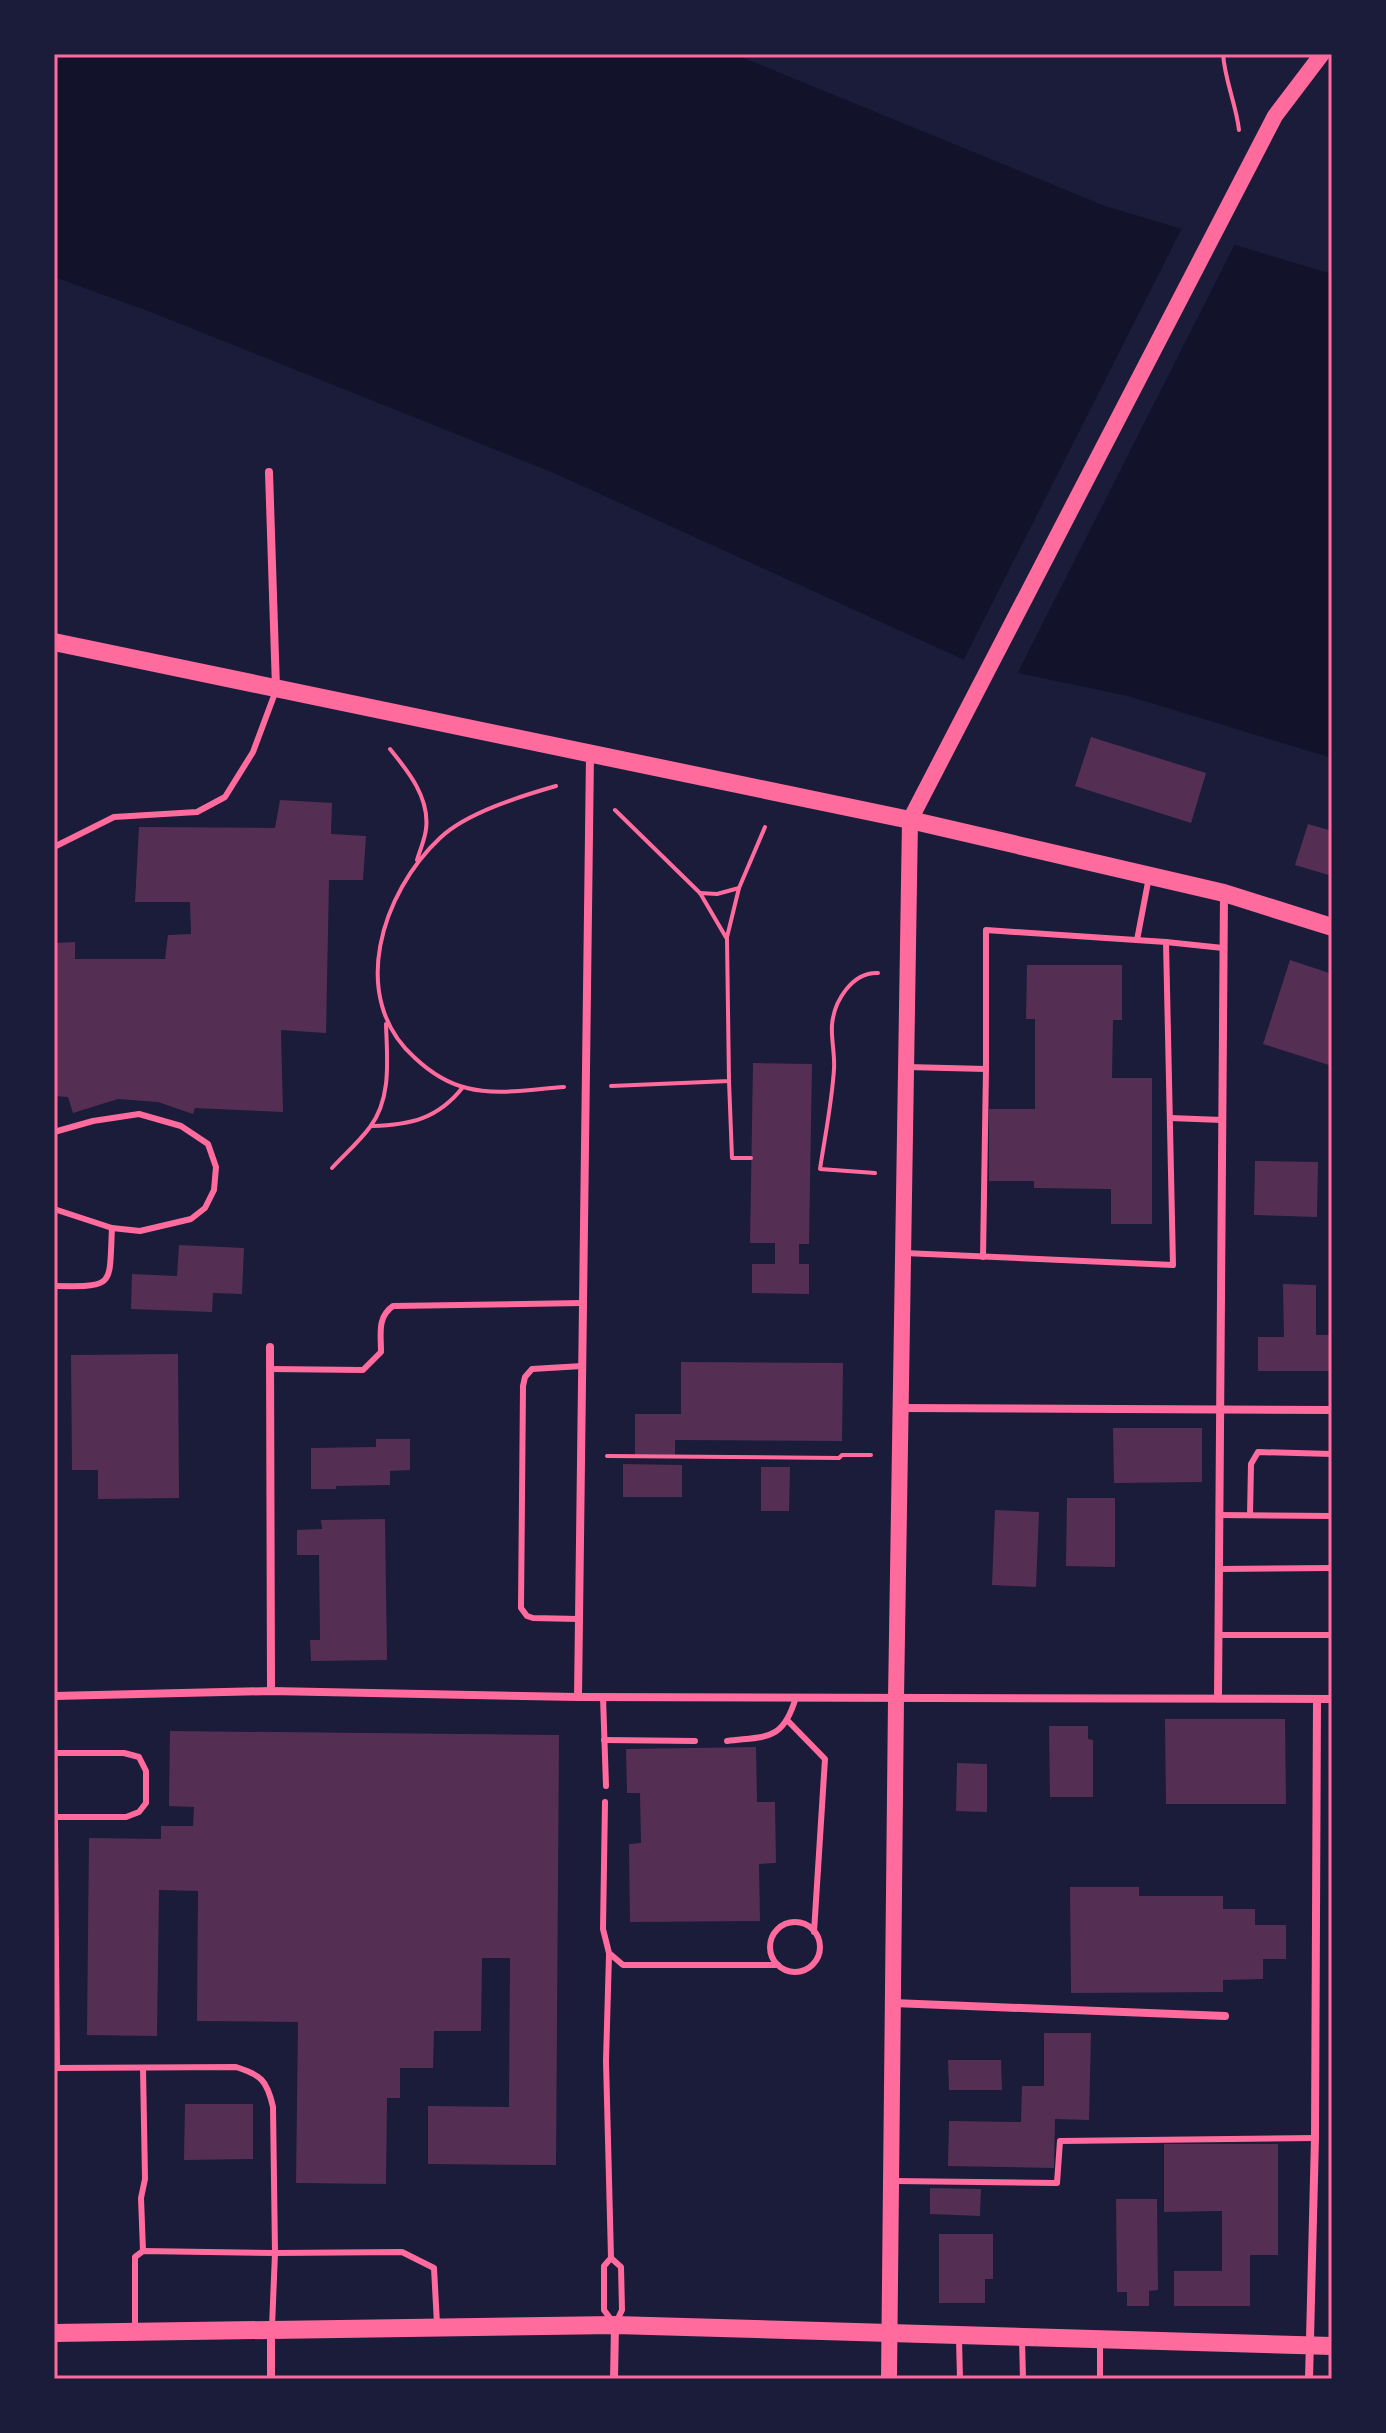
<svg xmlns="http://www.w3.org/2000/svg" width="1386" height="2433" font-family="Ubuntu,sans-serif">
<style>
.water{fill:#12122b}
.pier{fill:#1b1b3a}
.building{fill:#542f53}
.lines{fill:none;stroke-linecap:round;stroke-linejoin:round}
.path{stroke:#ff6b9d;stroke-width:4}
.service{stroke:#ff6b9d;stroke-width:6}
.minor{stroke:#ff6b9d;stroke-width:8}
.secondary{stroke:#ff6b9d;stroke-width:16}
.primary{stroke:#ff6b9d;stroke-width:18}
.neatline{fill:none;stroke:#ff6b9d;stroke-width:3}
</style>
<rect width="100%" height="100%" fill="#1b1b3a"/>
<path class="water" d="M 54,54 L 734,54 L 1105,206 L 1332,274 L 1332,758 L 1128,696 L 971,663 L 554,473 L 148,311 L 54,277 Z"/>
<path class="pier" d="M 1184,224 L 1237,240 L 1016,676 L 962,663 Z"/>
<g class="building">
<path d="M 1091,737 L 1206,773 L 1191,823 L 1075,786 Z"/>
<path d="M 280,800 L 332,803 L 331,834 L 366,836 L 363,880 L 329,880 L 326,1033 L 281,1030 L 283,1112 L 195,1108 L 193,1114 L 158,1102 L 118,1099 L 73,1113 L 68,1097 L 54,1096 L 54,943 L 75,942 L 75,959 L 165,959 L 168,935 L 191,934 L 190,902 L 135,902 L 139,827 L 275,828 Z"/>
<path d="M 1308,824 L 1332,831 L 1332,876 L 1295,865 Z"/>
<path d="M 1290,960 L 1332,974 L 1332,1066 L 1263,1044 Z"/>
<path d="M 1027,965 L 1122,965 L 1122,1020 L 1113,1020 L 1112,1078 L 1152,1078 L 1152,1224 L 1111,1224 L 1111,1189 L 1034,1188 L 1034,1181 L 989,1181 L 989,1109 L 1035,1109 L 1035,1019 L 1026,1019 Z"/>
<path d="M 753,1063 L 812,1064 L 809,1244 L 799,1244 L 799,1264 L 809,1264 L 809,1294 L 752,1293 L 752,1264 L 775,1264 L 775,1243 L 750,1243 Z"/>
<path d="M 1255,1161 L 1318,1162 L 1317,1217 L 1254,1215 Z"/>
<path d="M 179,1245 L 244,1248 L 242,1294 L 213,1293 L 212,1312 L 131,1309 L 132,1274 L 177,1276 Z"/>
<path d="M 1283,1284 L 1316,1285 L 1316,1335 L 1332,1335 L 1332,1371 L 1258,1371 L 1258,1337 L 1284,1337 Z"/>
<path d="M 178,1354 L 179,1498 L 98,1499 L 98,1470 L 72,1470 L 71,1355 Z"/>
<path d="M 681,1362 L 843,1363 L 842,1441 L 675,1440 L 675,1458 L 635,1457 L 635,1414 L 681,1414 Z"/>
<path d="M 1113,1428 L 1202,1428 L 1202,1482 L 1114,1483 Z"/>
<path d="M 376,1439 L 410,1439 L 410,1470 L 390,1471 L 390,1485 L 336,1486 L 336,1489 L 311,1489 L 311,1448 L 376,1447 Z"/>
<rect x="54" y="1464" width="3" height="36"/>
<path d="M 623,1464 L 682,1465 L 682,1497 L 623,1497 Z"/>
<path d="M 761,1467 L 790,1467 L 789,1511 L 761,1511 Z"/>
<path d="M 1067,1498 L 1115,1498 L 1115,1567 L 1066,1566 Z"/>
<path d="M 995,1510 L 1039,1512 L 1036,1587 L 992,1585 Z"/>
<path d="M 385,1519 L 387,1660 L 311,1661 L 310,1640 L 320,1640 L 319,1555 L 297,1555 L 297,1530 L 322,1529 L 321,1520 Z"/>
<path d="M 1165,1719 L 1285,1719 L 1286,1804 L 1166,1804 Z"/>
<path d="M 1049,1726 L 1088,1726 L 1088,1739 L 1093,1740 L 1093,1797 L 1050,1797 Z"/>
<path d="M 170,1731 L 559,1735 L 556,2165 L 428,2164 L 428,2106 L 509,2107 L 510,1958 L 482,1958 L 481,2031 L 434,2031 L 433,2068 L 400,2068 L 400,2098 L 387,2098 L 386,2184 L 296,2183 L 298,2022 L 197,2021 L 198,1891 L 159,1890 L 157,2036 L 87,2035 L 89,1838 L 161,1839 L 161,1826 L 193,1826 L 194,1807 L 169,1806 Z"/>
<path d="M 756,1747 L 757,1802 L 775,1802 L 776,1863 L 759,1864 L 760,1921 L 630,1922 L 629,1844 L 641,1843 L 640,1793 L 627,1793 L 626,1749 Z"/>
<path d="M 957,1763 L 987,1764 L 987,1812 L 956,1811 Z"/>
<path d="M 1070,1887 L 1139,1887 L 1139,1896 L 1223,1896 L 1223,1909 L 1255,1909 L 1255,1925 L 1286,1925 L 1286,1959 L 1263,1959 L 1263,1979 L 1223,1980 L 1223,1992 L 1071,1993 Z"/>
<path d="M 1044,2033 L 1091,2033 L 1089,2120 L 1055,2119 L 1054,2168 L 948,2166 L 949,2121 L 1021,2122 L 1022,2086 L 1044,2086 Z"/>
<path d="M 948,2060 L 1001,2060 L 1002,2090 L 949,2090 Z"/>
<path d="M 185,2104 L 253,2104 L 253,2159 L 184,2160 Z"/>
<path d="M 1164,2144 L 1278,2144 L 1278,2255 L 1250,2255 L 1250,2306 L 1174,2306 L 1174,2271 L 1222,2271 L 1222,2211 L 1164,2212 Z"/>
<path d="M 930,2188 L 981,2189 L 980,2216 L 930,2214 Z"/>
<path d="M 1116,2199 L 1157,2199 L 1158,2290 L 1149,2291 L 1149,2306 L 1127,2306 L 1127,2292 L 1117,2292 Z"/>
<path d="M 939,2234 L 993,2234 L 993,2279 L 985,2279 L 985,2303 L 939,2303 Z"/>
</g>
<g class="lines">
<g class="path">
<path d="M 1223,54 C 1225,81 1236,104 1239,130"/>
<path d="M 390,749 C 408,771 430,798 426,829 C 425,839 420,850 417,860"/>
<path d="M 556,786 C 521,796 466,813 440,838 C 382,892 347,998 415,1058 C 430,1072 446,1083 467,1088 C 497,1096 533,1089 564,1087"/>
<path d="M 700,893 L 717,894 L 739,888"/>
<path d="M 727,937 L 739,888 L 765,827"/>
<path d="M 729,1081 L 732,1158 L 751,1158"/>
<path d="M 611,1086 L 729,1081 L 727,939 L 700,893 L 615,810"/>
<path d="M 372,1126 C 410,1125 438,1119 463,1087"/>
<path d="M 332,1168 C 344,1155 359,1142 370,1127 C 392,1098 387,1058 386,1024"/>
<path d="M 875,1173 L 820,1169 C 825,1136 832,1102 834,1069 C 835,1054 831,1039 832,1025 C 834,1001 852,972 878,973"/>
<path d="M 607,1456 L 839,1458 L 842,1455 L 871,1455"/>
</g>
<g class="service">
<path d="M 54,847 L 114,817 L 197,812 L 225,797 L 253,752 L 275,693"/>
<path d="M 1137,940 L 1149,877"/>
<path d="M 1166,942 L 1223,948"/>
<path d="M 1170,1118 L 1222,1120"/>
<path d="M 54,1132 L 93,1121 L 139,1114 L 181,1126 L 208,1144 L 216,1167 L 214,1190 L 205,1208 L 191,1219 L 140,1231 L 112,1228 L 54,1209"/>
<path d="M 904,1253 L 1173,1265 L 1166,942 L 986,930 L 986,1069 L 907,1067"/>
<path d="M 983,1257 L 986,1069"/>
<path d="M 54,1286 C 116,1287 109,1287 112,1228"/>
<path d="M 270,1369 L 363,1370 L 381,1352 C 381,1334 377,1317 393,1306 L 582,1303"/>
<path d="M 1219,1515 L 1332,1516"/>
<path d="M 1250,1515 L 1251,1464 L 1258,1452 L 1332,1454"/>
<path d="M 1219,1569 L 1332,1568"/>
<path d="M 578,1619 L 533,1618 L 527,1616 L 521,1608 L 523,1386 L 525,1377 L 532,1369 L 582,1366"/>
<path d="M 1219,1635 L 1332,1635"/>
<path d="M 603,1697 L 606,1786"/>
<path d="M 54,1702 L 57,2068"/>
<path d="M 787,1720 L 825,1759 L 814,1932"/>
<path d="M 604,1740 L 695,1741"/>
<path d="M 727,1741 C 766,1736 783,1742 796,1697"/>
<path d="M 55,1753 L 124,1753 L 139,1757 L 146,1771 L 146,1803 L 139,1812 L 126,1817 L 55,1817"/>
<path d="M 605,1802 L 603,1929 L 609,1953 L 623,1965 L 778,1965"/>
<circle cx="795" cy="1947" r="25"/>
<path d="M 609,1954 L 606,2061 L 611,2258"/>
<path d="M 54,2068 L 236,2067 C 261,2075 267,2080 273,2107 L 275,2253 L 143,2251 L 135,2257 L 135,2329"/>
<path d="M 143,2068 L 145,2179 L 141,2198 L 143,2251"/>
<path d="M 895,2181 L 1057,2183 L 1060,2141 L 1315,2138"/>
<path d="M 611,2258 L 621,2267 L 622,2310 L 615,2325 L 604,2310 L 604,2266 Z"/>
<path d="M 272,2327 L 275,2253 L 402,2252 L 434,2268 L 437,2324"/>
<path d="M 959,2339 L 960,2379"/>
<path d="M 1022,2339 L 1023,2379"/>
<path d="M 1100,2379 L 1100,2342"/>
</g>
<g class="minor">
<path d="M 269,472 L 276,688"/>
<path d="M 270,1347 L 271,1691"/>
<path d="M 901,1408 L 1332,1410"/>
<path d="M 54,1696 L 271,1691 L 578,1697 L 1332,1699"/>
<path d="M 578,1697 L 590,755"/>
<path d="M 1218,1698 L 1224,894"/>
<path d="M 893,2003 L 1225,2016"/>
<path d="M 271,2331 L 271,2379"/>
<path d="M 614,2379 L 615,2326"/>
<path d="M 1309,2379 L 1315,2138 L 1317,1699"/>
</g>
<path class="secondary" d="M 889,2379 L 896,1698 L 910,820 L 1275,116 L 1322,54"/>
<g class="primary">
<path d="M 54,642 L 910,820 L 1224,893 L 1332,927"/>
<path d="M 54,2333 L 615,2325 L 1332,2346"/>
</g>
</g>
<rect width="1386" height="2433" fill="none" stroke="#1b1b3a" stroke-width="112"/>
<rect x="56" y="56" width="1274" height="2321" class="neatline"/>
</svg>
